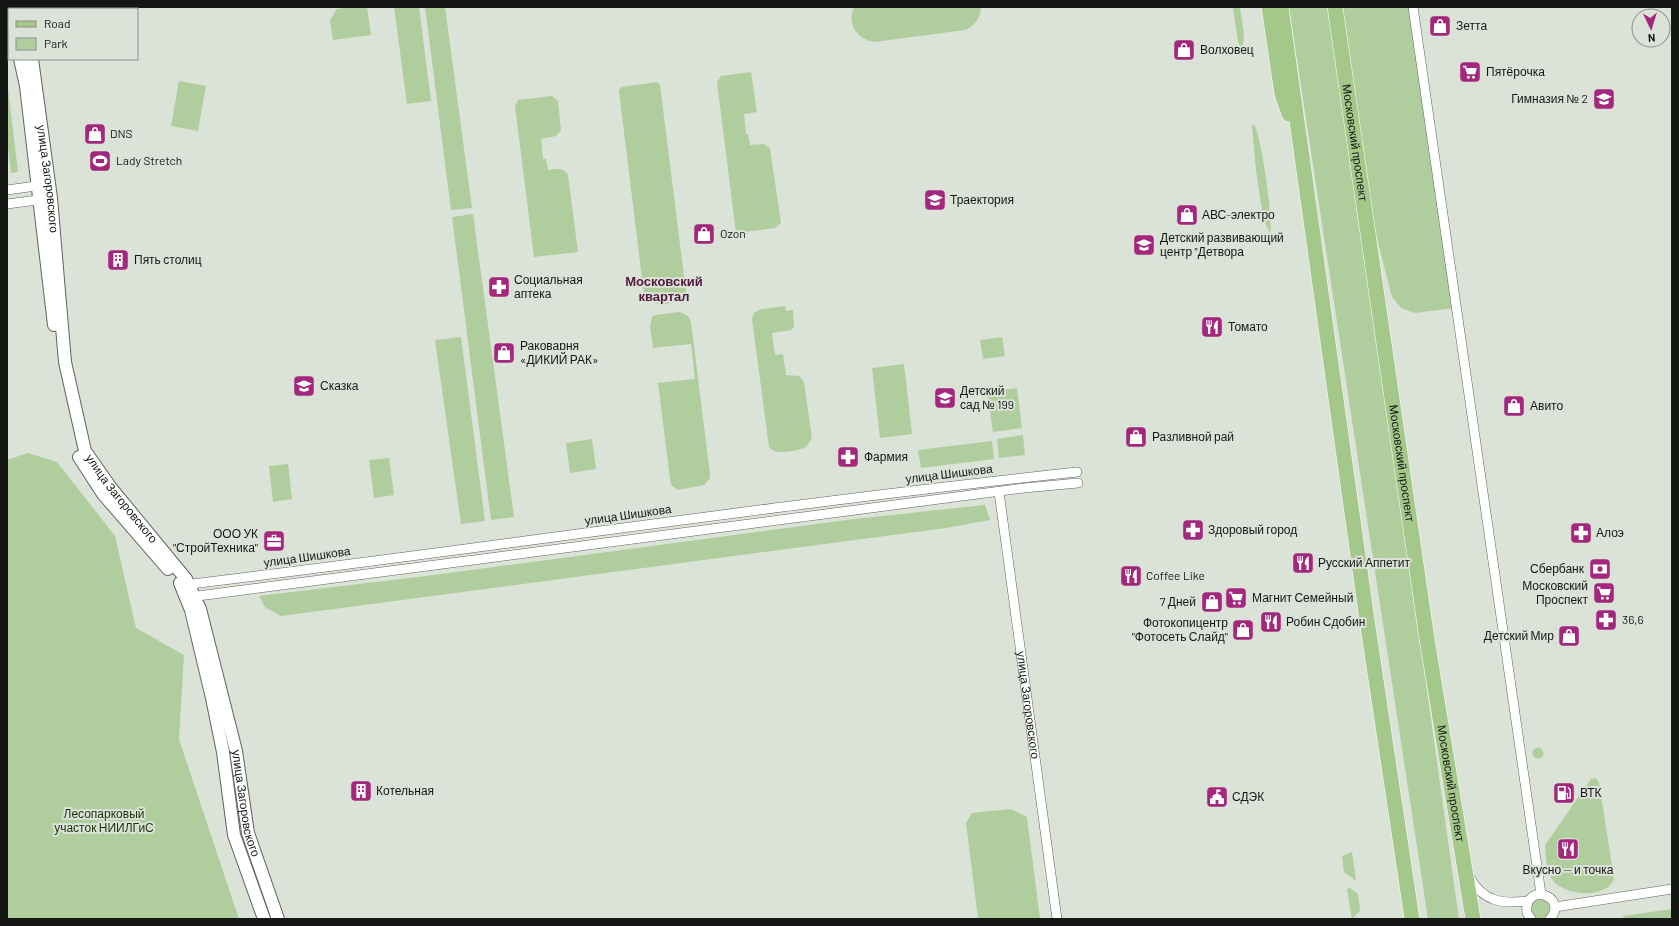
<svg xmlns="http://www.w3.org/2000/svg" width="1679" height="926" font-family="Barlow,sans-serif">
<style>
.green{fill:#b0ce9d}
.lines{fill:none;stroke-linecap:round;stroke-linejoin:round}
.minor-casing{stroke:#5f645c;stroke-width:10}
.tertiary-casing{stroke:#5f645c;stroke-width:14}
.primary-casing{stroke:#fff;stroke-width:16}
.minor{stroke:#fff;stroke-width:9}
.tertiary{stroke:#fff;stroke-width:12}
.primary{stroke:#a4c889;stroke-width:15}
.labels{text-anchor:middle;stroke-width:4;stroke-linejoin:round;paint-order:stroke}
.poi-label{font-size:12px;fill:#151714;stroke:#dbe2d8;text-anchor:start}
.street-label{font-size:12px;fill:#151714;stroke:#dbe2d8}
.park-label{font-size:12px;fill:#1b3108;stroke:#dbe2d8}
.neighbourhood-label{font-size:13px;font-weight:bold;fill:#54183f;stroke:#dbe2d8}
</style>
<rect width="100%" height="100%" fill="#dbe2d8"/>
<g class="green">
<path d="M 348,7 L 367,7 L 371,35 L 333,40 L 330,20 L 337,9 Z"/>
<path d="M 394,7 L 419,7 L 431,101 L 407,104 Z"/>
<path d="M 425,7 L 445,7 L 472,208 L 451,210 Z"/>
<path d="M 854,7 L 981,7 C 981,17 975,26 965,30 L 874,42 C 856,39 847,23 854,7 Z"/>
<path d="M 1233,7 L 1240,7 L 1244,35 L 1242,51 L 1238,42 Z"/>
<path d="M 1289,7 L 1331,7 L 1459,919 L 1428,919 Z"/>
<path d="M 1335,7 L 1413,7 L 1455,308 L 1415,313 L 1401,308 L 1392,297 L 1375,231 Z"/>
<path d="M 751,72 L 757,112 L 744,114 L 746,134 L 748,134 L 750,145 L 764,144 L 770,148 L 781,223 L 775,228 L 736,233 L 717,82 L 721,76 Z"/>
<path d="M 7,80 L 18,172 L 11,173 L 7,140 Z"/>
<path d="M 179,81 L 206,86 L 198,131 L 171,126 Z"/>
<path d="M 657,82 L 660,85 L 686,292 L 685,296 C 677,305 659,306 648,301 L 644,295 L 619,91 L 621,87 Z"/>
<path d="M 552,96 L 558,101 L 561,130 L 556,136 L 541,139 L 543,159 L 546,159 L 548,170 C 556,169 564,167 568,175 L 578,252 L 534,257 L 515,106 L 518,100 Z"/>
<path d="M 1254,124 C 1261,135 1274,222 1270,233 C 1259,216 1254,149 1252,126 Z"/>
<path d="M 473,214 L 514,517 L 491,520 L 452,217 Z"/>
<path d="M 785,306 L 786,311 L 793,310 L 794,327 L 791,330 L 772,333 L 775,355 L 783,354 L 786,375 L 799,376 L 804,382 L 812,438 L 806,447 C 797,451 775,456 769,447 L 752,319 L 754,313 L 761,309 Z"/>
<path d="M 680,312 L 688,316 L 691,322 L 710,474 L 710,478 L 704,485 L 678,490 L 671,485 L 670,479 L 658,383 L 695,379 L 691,344 L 653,348 L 650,326 L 652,317 L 655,315 Z"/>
<path d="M 461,337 L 485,521 L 461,524 L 435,340 Z"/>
<path d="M 1002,337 L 1005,356 L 983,359 L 980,340 Z"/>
<path d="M 904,364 L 912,434 L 880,438 L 872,368 Z"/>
<path d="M 1017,388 L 1022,428 L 993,432 L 987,392 Z"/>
<path d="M 1023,435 L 1025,455 L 999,458 L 997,439 Z"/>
<path d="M 592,439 L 596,469 L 570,473 L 566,443 Z"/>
<path d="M 992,441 L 994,459 L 921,468 L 918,450 Z"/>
<path d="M 28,453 L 57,462 L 115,536 L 136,628 L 184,655 L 179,739 L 239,919 L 7,919 L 7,460 Z"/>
<path d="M 389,458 L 394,495 L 374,498 L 369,460 Z"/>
<path d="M 288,464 L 292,499 L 273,502 L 269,466 Z"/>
<path d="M 985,505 L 990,520 L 946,528 L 281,616 L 265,607 L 259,596 L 434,575 L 854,519 Z"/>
<circle cx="1538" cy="753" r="5.5"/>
<path d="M 1596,778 L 1599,782 L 1614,879 C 1606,900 1562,896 1551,878 C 1546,870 1546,854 1545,845 L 1591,779 Z"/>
<path d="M 1011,809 L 1027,817 L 1040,919 L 978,919 L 966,823 L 972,813 Z"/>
<path d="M 1352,852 L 1356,881 L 1344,872 L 1342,856 Z"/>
<path d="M 1349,887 L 1358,894 L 1360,911 L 1352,919 L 1347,890 Z"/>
<circle cx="1541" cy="909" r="10"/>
<path d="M 1672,909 L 1672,919 L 1624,919 L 1623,916 Z"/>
</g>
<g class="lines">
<g class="minor-casing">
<g id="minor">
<path d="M 1413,7 L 1541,894"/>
<path d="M 7,190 L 43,185"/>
<path d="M 7,204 L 45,199"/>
<path id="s1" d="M 999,492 L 1057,919"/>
<path d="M 183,585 C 481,549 778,504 1077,472"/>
<path d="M 190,597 L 1024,488 L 1078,483"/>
<path d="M 1470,878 C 1484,902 1502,904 1528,901"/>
<path d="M 1555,907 L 1672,889"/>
<path d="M 1531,919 L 1527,913 C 1523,881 1570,896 1550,919"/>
</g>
</g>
<g class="tertiary-casing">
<g id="tertiary">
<path d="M 22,7 L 23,9"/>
<path d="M 7,45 L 9,47"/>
<path d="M 20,59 L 26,86 L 54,325"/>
<path id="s2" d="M 32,59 L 51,198 L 65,362 L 85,451 L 111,488 L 186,579 L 200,609 L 236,751 L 248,833 L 278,919"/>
<path d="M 79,457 L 103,494 L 168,569"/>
<path d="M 180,583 L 191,610 L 212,698 L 223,752 L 234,835 L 264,919"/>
</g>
</g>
<g class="primary-casing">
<g id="primary">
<path d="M 1269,7 L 1282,94 L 1289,114"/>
<path d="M 1281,7 L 1367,620 L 1412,919"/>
<path id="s3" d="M 1335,7 L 1427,639 L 1473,919"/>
</g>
</g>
<use href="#minor" class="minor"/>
<use href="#tertiary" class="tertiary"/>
<use href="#primary" class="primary"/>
</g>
<defs>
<g id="shop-square" transform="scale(1.15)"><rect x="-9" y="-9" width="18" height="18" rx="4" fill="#a3277c" stroke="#dbe2d8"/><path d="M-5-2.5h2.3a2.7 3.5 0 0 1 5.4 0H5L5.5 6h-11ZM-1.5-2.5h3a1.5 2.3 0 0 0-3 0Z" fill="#fff"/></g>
<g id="supermarket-square" transform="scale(1.15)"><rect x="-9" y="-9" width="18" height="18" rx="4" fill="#a3277c" stroke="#dbe2d8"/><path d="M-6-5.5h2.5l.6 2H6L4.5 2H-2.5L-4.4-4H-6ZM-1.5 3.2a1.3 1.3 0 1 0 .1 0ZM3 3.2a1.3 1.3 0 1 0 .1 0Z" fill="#fff"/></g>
<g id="school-square" transform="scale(1.15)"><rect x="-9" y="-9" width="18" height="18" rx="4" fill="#a3277c" stroke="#dbe2d8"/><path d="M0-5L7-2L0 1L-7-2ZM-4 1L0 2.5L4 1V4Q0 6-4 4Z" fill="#fff"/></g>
<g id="stadium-square" transform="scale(1.15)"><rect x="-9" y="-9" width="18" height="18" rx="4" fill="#a3277c" stroke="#dbe2d8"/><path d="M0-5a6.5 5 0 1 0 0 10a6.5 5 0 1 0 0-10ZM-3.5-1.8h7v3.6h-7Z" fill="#fff"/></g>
<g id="building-square" transform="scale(1.15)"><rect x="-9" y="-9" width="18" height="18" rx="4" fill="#a3277c" stroke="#dbe2d8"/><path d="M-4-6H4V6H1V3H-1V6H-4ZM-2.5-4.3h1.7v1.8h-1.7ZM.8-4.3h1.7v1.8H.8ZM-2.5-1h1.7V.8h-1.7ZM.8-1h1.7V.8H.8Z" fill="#fff"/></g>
<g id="pharmacy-square" transform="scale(1.15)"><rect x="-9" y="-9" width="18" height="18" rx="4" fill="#a3277c" stroke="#dbe2d8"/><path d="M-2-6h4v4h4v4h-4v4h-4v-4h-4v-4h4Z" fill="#fff"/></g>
<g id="restaurant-square" transform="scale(1.15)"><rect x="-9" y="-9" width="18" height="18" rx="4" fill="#a3277c" stroke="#dbe2d8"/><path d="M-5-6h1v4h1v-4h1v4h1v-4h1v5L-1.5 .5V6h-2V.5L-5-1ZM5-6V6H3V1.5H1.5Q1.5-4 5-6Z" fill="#fff"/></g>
<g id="office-square" transform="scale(1.15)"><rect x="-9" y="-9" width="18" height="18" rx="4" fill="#a3277c" stroke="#dbe2d8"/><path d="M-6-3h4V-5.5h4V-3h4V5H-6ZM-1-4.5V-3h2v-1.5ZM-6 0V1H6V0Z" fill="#fff"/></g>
<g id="bank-square" transform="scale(1.15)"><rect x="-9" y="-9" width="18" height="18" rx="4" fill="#a3277c" stroke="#dbe2d8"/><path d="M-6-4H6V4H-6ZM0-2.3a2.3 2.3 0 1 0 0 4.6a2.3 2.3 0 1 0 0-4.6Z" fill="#fff"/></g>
<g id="fuel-square" transform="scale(1.15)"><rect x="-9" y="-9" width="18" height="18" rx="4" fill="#a3277c" stroke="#dbe2d8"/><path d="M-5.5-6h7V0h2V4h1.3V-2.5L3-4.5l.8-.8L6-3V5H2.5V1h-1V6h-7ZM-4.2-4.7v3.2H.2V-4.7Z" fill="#fff"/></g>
<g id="civic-square" transform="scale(1.15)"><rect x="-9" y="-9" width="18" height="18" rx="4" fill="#a3277c" stroke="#dbe2d8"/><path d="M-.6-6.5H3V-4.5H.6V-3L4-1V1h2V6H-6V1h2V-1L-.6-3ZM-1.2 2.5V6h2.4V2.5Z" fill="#fff"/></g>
</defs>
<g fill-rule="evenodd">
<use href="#shop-square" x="1440" y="26"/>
<use href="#shop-square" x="1184" y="50"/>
<use href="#supermarket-square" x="1470" y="72"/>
<use href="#school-square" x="1604" y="99"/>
<use href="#shop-square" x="95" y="134"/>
<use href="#stadium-square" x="100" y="161"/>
<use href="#school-square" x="935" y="200"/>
<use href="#shop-square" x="1187" y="215"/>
<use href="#shop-square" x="704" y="234"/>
<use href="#school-square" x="1144" y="245"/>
<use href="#building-square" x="118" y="260"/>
<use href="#pharmacy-square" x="499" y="287"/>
<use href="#restaurant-square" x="1212" y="327"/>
<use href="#shop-square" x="504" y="353"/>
<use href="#school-square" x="304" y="386"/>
<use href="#school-square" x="945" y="398"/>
<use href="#shop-square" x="1514" y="406"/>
<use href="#shop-square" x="1136" y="437"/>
<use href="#pharmacy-square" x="848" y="457"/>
<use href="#pharmacy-square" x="1193" y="530"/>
<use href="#pharmacy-square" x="1581" y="533"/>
<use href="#office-square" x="274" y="541"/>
<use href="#restaurant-square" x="1303" y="563"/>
<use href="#bank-square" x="1600" y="569"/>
<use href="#restaurant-square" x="1131" y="576"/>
<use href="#supermarket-square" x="1604" y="593"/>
<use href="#supermarket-square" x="1236" y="598"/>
<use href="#shop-square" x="1212" y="602"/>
<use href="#pharmacy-square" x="1606" y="620"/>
<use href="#restaurant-square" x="1271" y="622"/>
<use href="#shop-square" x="1243" y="630"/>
<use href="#shop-square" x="1569" y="636"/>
<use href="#building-square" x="361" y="791"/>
<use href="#fuel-square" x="1564" y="793"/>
<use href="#civic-square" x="1217" y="797"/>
<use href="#restaurant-square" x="1568" y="849"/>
</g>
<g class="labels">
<g class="poi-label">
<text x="1456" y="30">Зетта</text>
<text x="1200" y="54">Волховец</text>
<text x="1486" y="76">Пятёрочка</text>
<text x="1588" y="103" text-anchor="end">Гимназия № 2</text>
<text x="110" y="138">DNS</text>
<text x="116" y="165">Lady Stretch</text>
<text x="950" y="204">Траектория</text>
<text x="1202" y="219">АВС-электро</text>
<text x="720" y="238">Ozon</text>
<text x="1160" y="242">Детский развивающий<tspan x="1160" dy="14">центр "Детвора</tspan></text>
<text x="134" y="264">Пять столиц</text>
<text x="514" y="284">Социальная<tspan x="514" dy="14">аптека</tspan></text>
<text x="1228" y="331">Томато</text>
<text x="520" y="350">Раковарня<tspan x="520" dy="14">«ДИКИЙ РАК»</tspan></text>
<text x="320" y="390">Сказка</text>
<text x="960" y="395">Детский<tspan x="960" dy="14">сад № 199</tspan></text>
<text x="1530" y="410">Авито</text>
<text x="1152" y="441">Разливной рай</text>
<text x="864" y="461">Фармия</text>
<text x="1208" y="534">Здоровый город</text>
<text x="1596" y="537">Алоэ</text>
<text x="258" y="538" text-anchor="end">ООО УК<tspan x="258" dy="14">"СтройТехника"</tspan></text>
<text x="1318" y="567">Русский Аппетит</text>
<text x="1584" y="573" text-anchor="end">Сбербанк</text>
<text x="1146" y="580">Coffee Like</text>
<text x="1588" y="590" text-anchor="end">Московский<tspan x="1588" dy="14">Проспект</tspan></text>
<text x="1252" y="602">Магнит Семейный</text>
<text x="1196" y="606" text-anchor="end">7 Дней</text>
<text x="1622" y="624">36,6</text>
<text x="1286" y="626">Робин Сдобин</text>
<text x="1228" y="627" text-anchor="end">Фотокопицентр<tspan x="1228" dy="14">"Фотосеть Слайд"</tspan></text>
<text x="1554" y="640" text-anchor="end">Детский Мир</text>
<text x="376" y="795">Котельная</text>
<text x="1580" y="797">ВТК</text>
<text x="1232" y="801">СДЭК</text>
<text x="1568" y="874" text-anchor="middle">Вкусно — и точка</text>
</g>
<g class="street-label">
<text dy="4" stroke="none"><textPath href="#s3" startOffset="137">Московский проспект</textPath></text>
<text dy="4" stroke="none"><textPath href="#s2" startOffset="121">улица Загоровского</textPath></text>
<text dy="4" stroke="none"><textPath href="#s3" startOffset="461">Московский проспект</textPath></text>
<text transform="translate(949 474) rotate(-7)" y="4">улица Шишкова</text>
<text dy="4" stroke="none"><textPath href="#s2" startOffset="456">улица Загоровского</textPath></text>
<text transform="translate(628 515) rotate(-8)" y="4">улица Шишкова</text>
<text transform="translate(307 557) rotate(-8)" y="4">улица Шишкова</text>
<text dy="4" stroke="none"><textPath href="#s1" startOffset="215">улица Загоровского</textPath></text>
<text dy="4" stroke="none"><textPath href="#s3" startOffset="785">Московский проспект</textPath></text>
<text dy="4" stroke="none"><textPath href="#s2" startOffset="792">улица Загоровского</textPath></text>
</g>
<g class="park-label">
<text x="104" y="818">Лесопарковый<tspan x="104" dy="14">участок НИИЛГиС</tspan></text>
</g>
<g class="neighbourhood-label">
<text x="664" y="286">Московский<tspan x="664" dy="15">квартал</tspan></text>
</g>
</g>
<rect width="1679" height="926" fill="none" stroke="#151714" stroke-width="16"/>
<rect x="8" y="8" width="130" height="52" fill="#dbe2d8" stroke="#8c918a"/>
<rect x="16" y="21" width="20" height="6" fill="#a4c889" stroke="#8c918a"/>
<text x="44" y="28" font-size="12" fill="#151714">Road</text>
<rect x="16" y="38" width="20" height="12" fill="#b0ce9d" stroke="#8c918a"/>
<text x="44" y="48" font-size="12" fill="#151714">Park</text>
<g transform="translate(1651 28) rotate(176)"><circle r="19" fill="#dbe2d8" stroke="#8c918a"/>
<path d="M0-3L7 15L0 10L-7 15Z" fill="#a3277c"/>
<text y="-6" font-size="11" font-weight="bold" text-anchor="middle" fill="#151714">N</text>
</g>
</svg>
